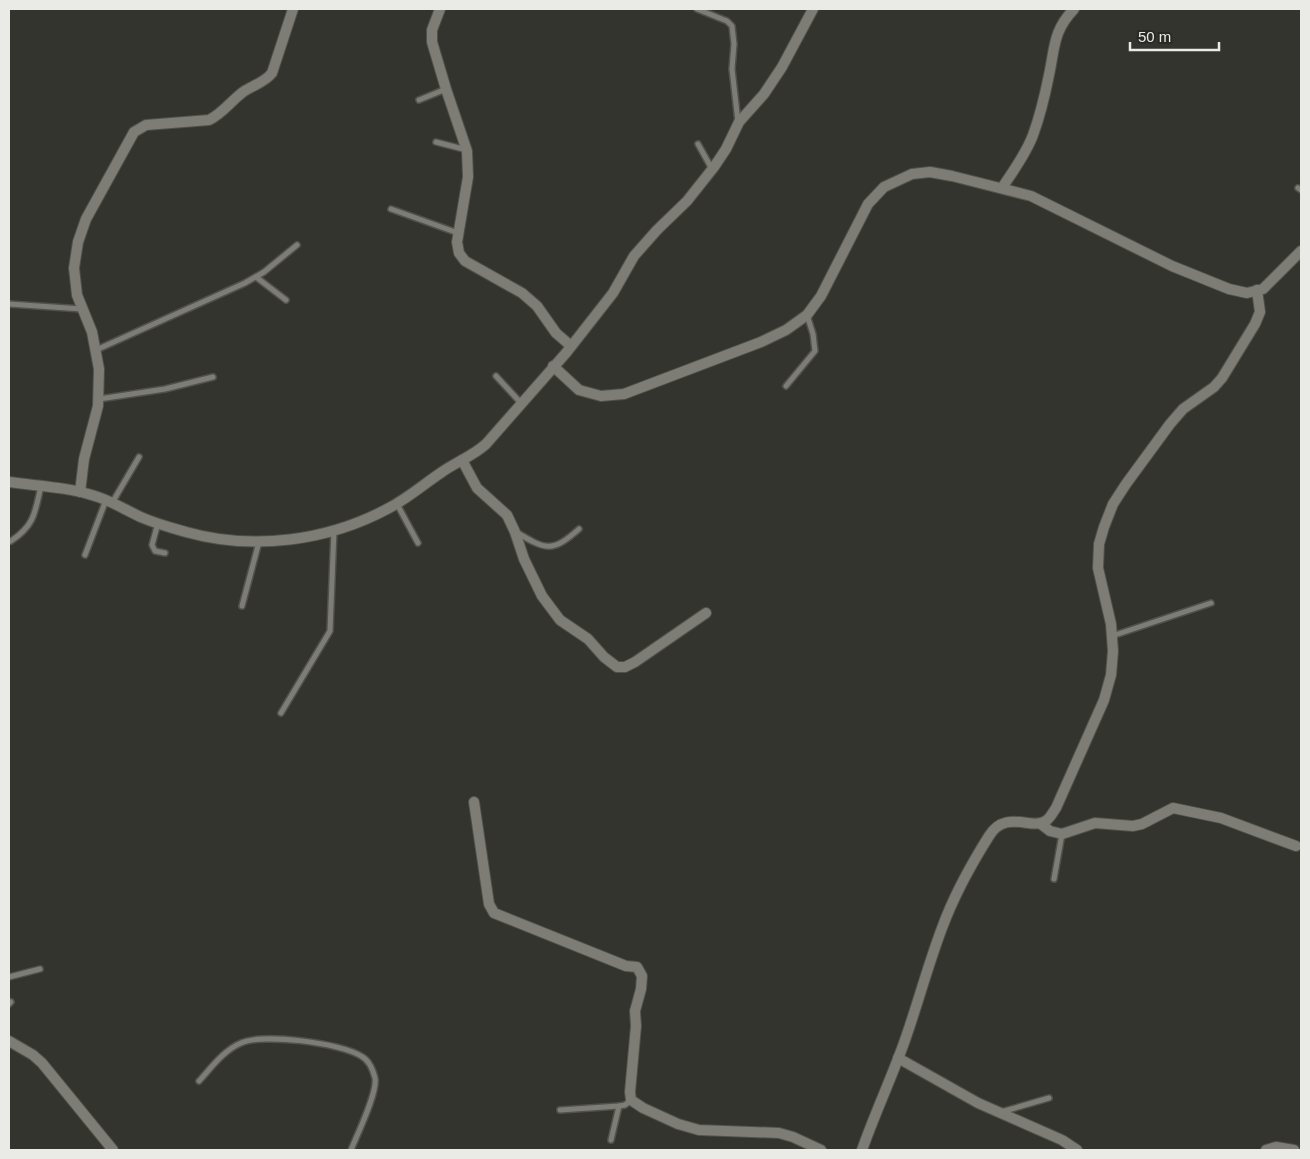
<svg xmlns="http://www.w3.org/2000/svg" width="1310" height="1159" font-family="Arial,sans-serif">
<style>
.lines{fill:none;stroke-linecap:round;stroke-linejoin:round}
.lane-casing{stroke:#51514c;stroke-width:8}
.street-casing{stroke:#51514c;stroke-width:12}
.lane{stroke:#7d7d76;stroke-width:5}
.street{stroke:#7d7d76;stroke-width:10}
</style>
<rect width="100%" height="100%" fill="#33342e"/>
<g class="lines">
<g class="lane-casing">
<g id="lane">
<path d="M 697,9 L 727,21 L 732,26 L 734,44 L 732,69 L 738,122"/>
<path d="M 419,100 L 446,89"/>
<path d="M 436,142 L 467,150"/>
<path d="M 698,144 L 712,169"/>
<path d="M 1298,188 L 1301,190"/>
<path d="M 391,209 L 458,233"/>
<path d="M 256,277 L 286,300"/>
<path d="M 9,304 L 82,309"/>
<path d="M 96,350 L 245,283 L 264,272 L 297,245"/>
<path d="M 496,376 L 521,403"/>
<path d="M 786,386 L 815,351 L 813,334 L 807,315"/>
<path d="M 99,399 L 165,389 L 213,377"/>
<path d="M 112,503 L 139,457"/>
<path d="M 397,504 L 418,543"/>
<path d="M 158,523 L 152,545 L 155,551 L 165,553"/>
<path d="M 516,532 C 546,550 552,553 579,529"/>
<path d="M 11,541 C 35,525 35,512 41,486"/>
<path d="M 85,555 L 106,500"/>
<path d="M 242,606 L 259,542"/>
<path d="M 1112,636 L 1211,603"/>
<path d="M 281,713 L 330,631 L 334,530"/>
<path d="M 1054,879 L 1062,834"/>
<path d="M 9,977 L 40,969"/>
<path d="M 9,1004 L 11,1002"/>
<path d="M 199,1081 C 211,1068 224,1050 241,1043 C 263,1033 341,1043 361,1056 C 369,1060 373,1070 375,1078 C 378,1092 357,1135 351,1150"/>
<path d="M 560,1110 L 619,1106 L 625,1105 L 631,1100"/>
<path d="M 1001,1112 L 1049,1098"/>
<path d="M 611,1140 L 619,1106"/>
</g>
</g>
<g class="street-casing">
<g id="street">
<path d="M 440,9 L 432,30 L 432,42 L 446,89 L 467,151 L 468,177 L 457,242 L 459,253 L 465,261 L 522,293 L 537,306 L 556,333 L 571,346"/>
<path d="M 1002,188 C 1013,171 1026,154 1033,135 C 1040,116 1045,95 1049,75 C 1055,47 1053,31 1074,9"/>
<path d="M 553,366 L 579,390 L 601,396 L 624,394 L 761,342 L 786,330 L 807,315 L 821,296 L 868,204 L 884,187 L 912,174 L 930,172 L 952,176 L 1031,196 L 1172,266 L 1229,289 L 1247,293 L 1263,289 L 1301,251"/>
<path d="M 462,460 L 477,488 L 507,515 L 515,532 L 524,559 L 542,596 L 560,620 L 588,639 L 604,657 L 617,667 L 625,667 L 635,662 L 706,613"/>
<path d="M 9,482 C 37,486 68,487 95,496 C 112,501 127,511 143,518 C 157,524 172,528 186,532 C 253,551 328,541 389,508 C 408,498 424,484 442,472 C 456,462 473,456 486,444 L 566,353 L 613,293 L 634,256 L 657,230 L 687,201 L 714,167 L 726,149 L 739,122 L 764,94 L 782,67 L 813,9"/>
<path d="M 80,492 L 84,459 L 98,406 L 99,369 L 92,332 L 77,295 L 74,268 L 78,242 L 86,219 L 134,132 L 146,125 L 209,120 C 222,114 231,101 243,92 C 253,85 264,83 272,73 L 293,9"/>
<path d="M 474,802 L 489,904 L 494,913 L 626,966 L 637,967 L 642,976 L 641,989 L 635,1011 L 636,1026 L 630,1092 L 631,1100 L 643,1108 L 678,1124 L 699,1130 L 779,1133 L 793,1137 L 821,1150"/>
<path d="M 1041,824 L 1050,831 L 1062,834 L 1095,823 L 1133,826 L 1142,824 L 1173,808 L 1221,818 L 1296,846"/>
<path d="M 9,1041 L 33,1055 L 42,1063 L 113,1150"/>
<path d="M 898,1058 L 978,1103 L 1062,1140 L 1077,1150"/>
<path d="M 862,1150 C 875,1113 892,1077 905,1040 C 918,1003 928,965 942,928 C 953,898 972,863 989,836 C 1006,808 1034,832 1047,820 C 1051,817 1053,812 1056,808 L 1104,700 L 1111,675 L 1113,651 L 1111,624 L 1098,568 L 1099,544 L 1104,527 L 1113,504 L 1126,484 L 1170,424 L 1183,409 L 1214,387 L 1222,378 L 1255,324 L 1260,312 L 1257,290"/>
<path d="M 1266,1150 L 1276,1147 L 1294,1150"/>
</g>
</g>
<use href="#lane" class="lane"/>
<use href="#street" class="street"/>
</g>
<rect width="1310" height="1159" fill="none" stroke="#eaeae6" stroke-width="20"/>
<path d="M1130 42v8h89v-8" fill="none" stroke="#eaeae6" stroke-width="2.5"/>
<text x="1138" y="42" font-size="15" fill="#eaeae6" stroke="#292a24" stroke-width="4" paint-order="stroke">50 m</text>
</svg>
